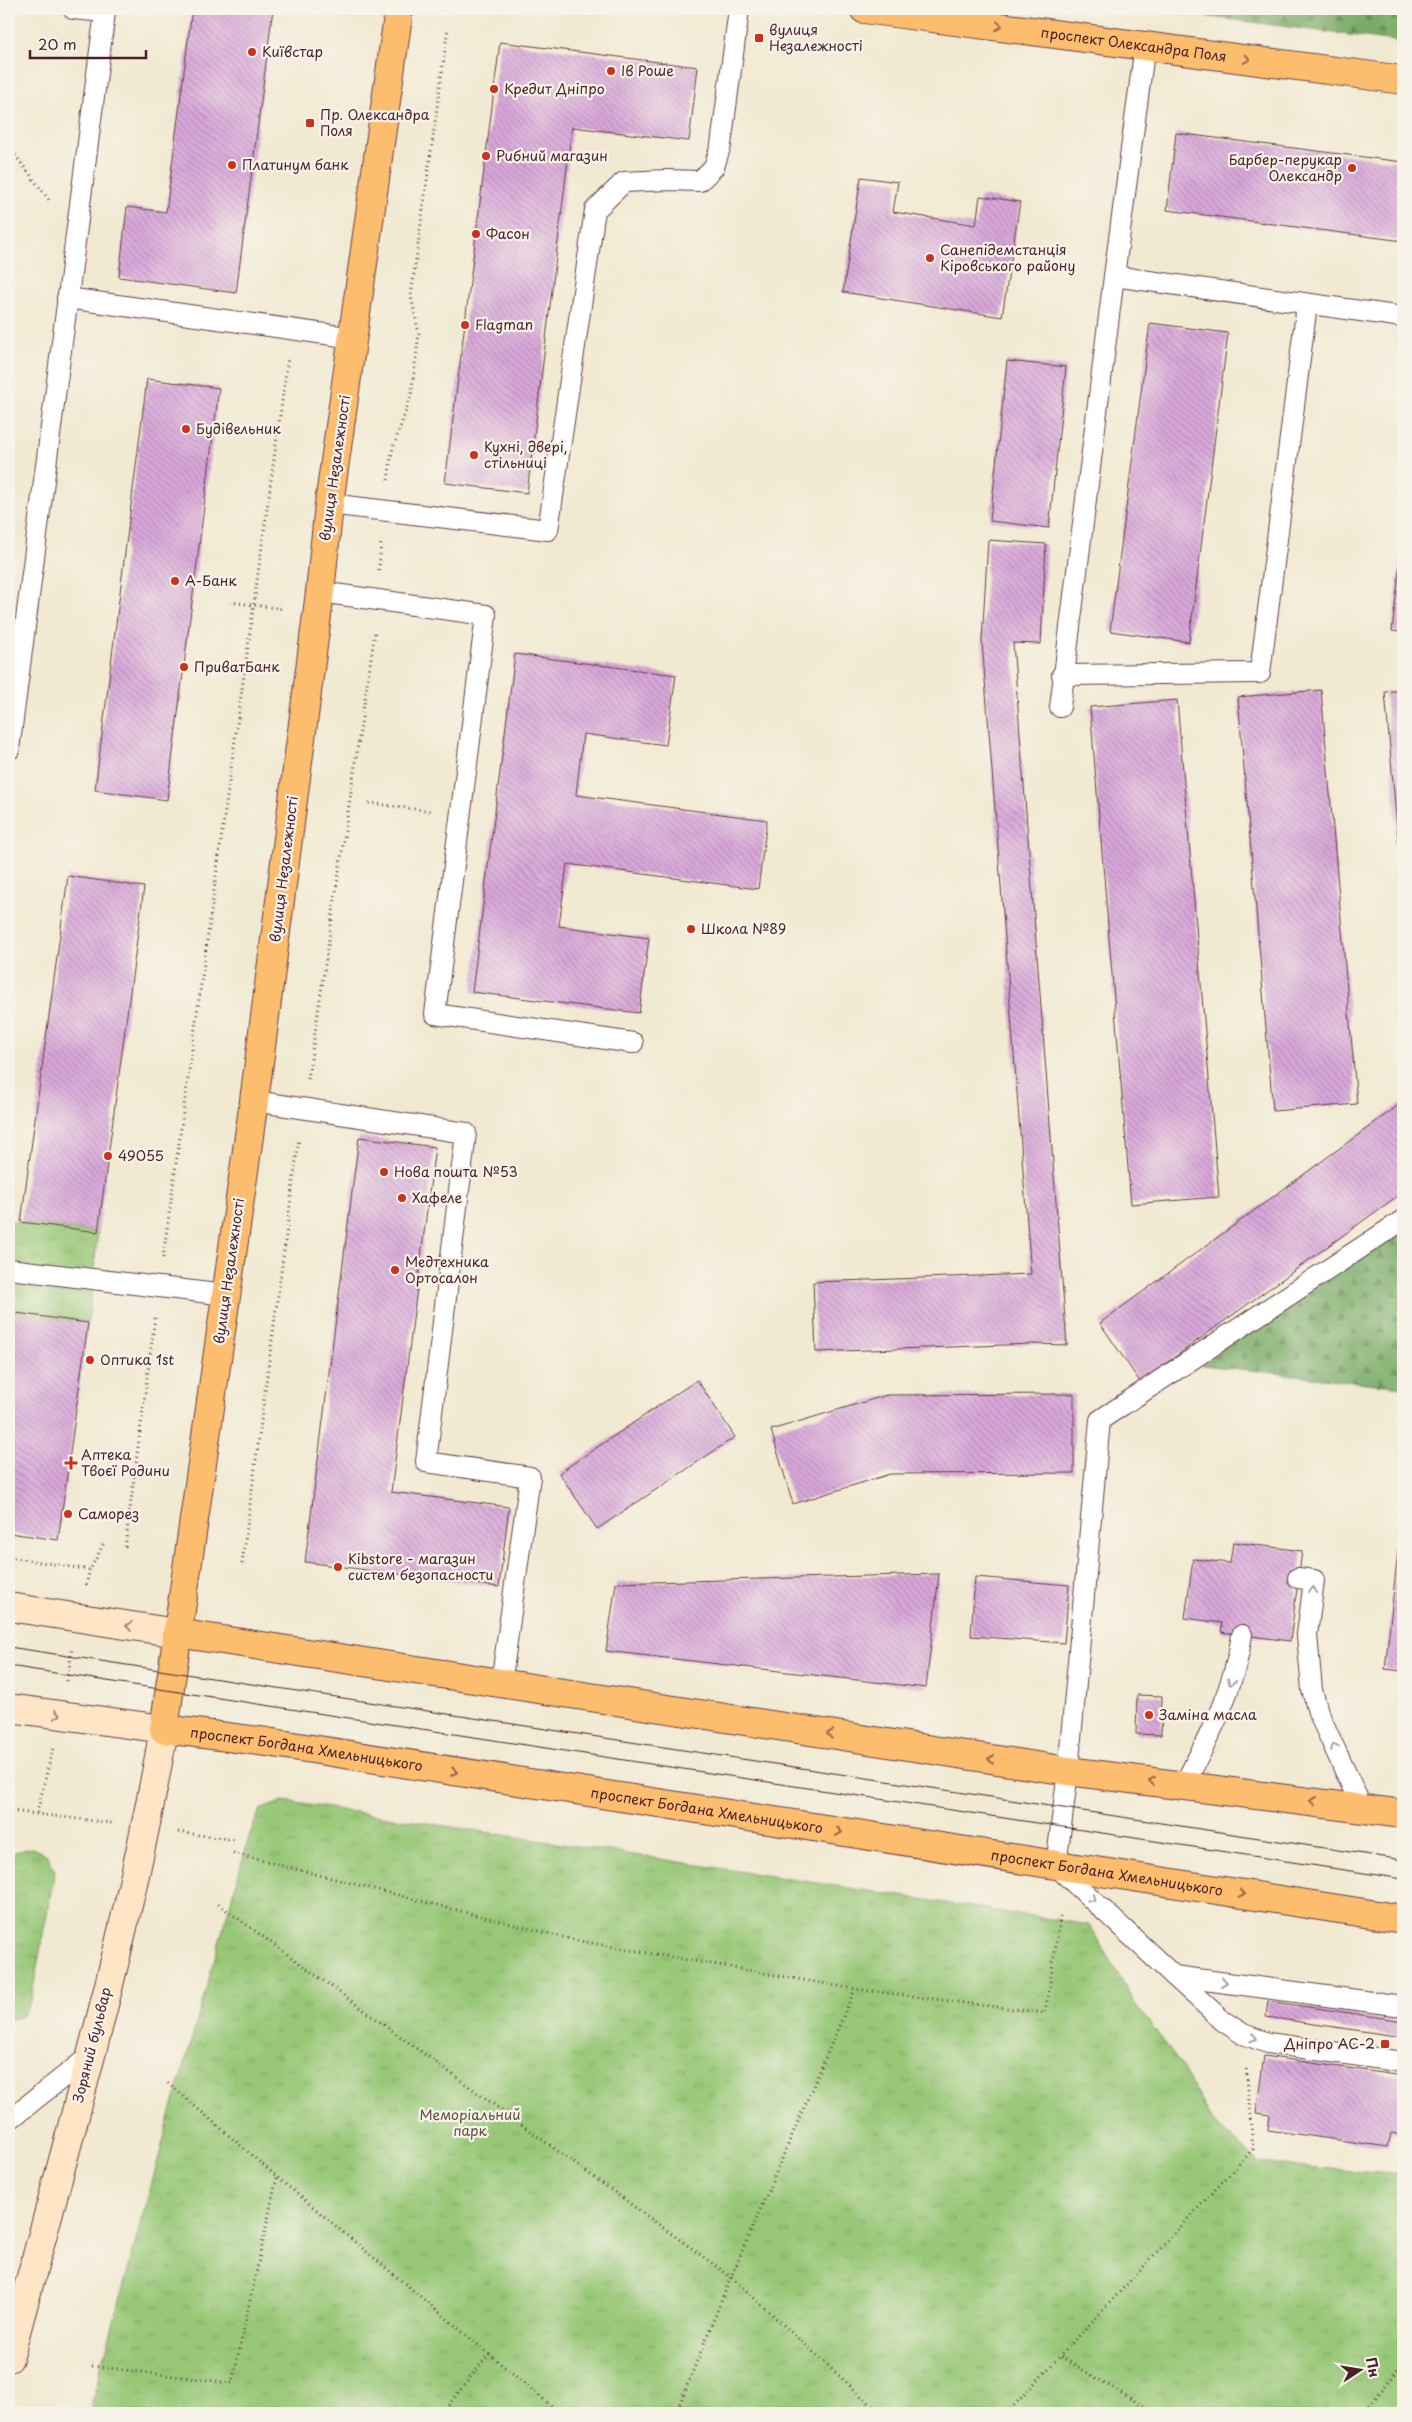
<svg xmlns="http://www.w3.org/2000/svg" width="1412" height="2422" font-family="'Playpen Sans',sans-serif">
<style>
.grass{fill:url(#grass-tufts);stroke:#717451}
.forest{fill:url(#forest-firs);stroke:#62664a}
.building{fill:url(#building-back-hatch)}
.lines{fill:none;stroke-linecap:round;stroke-linejoin:round}
.lane-casing{stroke:#633d44;stroke-width:22}
.secondary-casing{stroke:#633d44;stroke-width:30}
.primary-casing{stroke:#633d44;stroke-width:30}
.path{stroke:#633d44;stroke-width:3;stroke-dasharray:1 4;stroke-linecap:butt}
.lane{stroke:#fff;stroke-width:20}
.secondary{stroke:#fee5c5;stroke-width:28}
.primary{stroke:#fcbd6e;stroke-width:28}
.tram{stroke:#4a1f2b;stroke-width:1}
.oneway{stroke:#9a6649}
.oneway2{stroke:#ae9aa0}
.oneway3{stroke:#a48278}
.poi-dot{fill:#c8321e;stroke:#f7f3e8;stroke-width:2}
.labels{text-anchor:middle;stroke-width:4.5;stroke-linejoin:round;paint-order:stroke}
.poi-label{font-size:14px;fill:#4a1f2b;stroke:#f7f3e8;text-anchor:start}
.street-label{font-size:14px;fill:#4a1f2b;stroke:#f7f3e8}
.park-label{font-size:14px;fill:#615242;stroke:#f7f3e8}
</style>
<defs>
<pattern id="grass-tufts" width="24" height="20" patternUnits="userSpaceOnUse" patternTransform="scale(1.25)"><rect width="24" height="20" fill="#98c877"/><path d="M3 7l-1-3M5 7V3M7 7l1-3M15 17l-1-3M17 17v-4M19 17l1-3" fill="none" stroke="#84ab67"/></pattern>
<pattern id="forest-firs" width="22" height="20" patternUnits="userSpaceOnUse" patternTransform="scale(1.25)"><rect width="22" height="20" fill="#7aac68"/><path d="M5 1l3.5 6h-7zM16 11l3.5 6h-7z" fill="#668b56"/></pattern>
<pattern id="building-back-hatch" width="6" height="6" patternUnits="userSpaceOnUse" patternTransform="scale(1.25)"><rect width="6" height="6" fill="#d9a8da"/><path d="M-1 5l2 2M0 0l6 6M5-1l2 2" fill="none" stroke="#b288b1"/></pattern>
</defs>
<rect width="100%" height="100%" fill="#f7f3e8"/>
<filter id="ink" filterUnits="userSpaceOnUse"><feTurbulence type="fractalNoise" baseFrequency=".02" numOctaves="2"/><feDisplacementMap in="SourceGraphic" scale="10" xChannelSelector="R" yChannelSelector="G"/><feConvolveMatrix kernelMatrix="1 2 1 2 8 2 1 2 1" color-interpolation-filters="sRGB"/></filter>
<filter id="wash" filterUnits="userSpaceOnUse"><feTurbulence type="fractalNoise" baseFrequency=".0096" numOctaves="4" result="noise"/><feDisplacementMap in="SourceGraphic" scale="20" xChannelSelector="R" yChannelSelector="G"/><feGaussianBlur stdDeviation="1.12" result="paint"/><feColorMatrix in="noise" values="0 0 0 0 0 0 0 0 0 0 0 0 0 0 0 0 0 1.4 0 .05"/><feComposite in="paint" operator="in"/></filter>
<g filter="url(#wash)">
<rect width="100%" height="100%" fill="#f1e9d1"/>
<g class="grass">
<path d="M 9,1221 L 98,1232 L 88,1323 L 9,1312 Z"/>
<path d="M 283,1801 L 1089,1925 L 1138,2008 L 1178,2060 L 1210,2118 L 1259,2163 L 1403,2175 L 1403,2413 L 89,2413 L 170,2116 L 250,1834 L 260,1810 Z"/>
<path d="M 32,1848 L 47,1855 L 55,1870 L 31,2000 L 23,2015 L 9,2021 L 9,1858 L 15,1852 Z"/>
</g>
<g class="forest">
<path d="M 1150,9 L 1403,9 L 1403,42 Z"/>
<path d="M 1403,1215 L 1403,1387 L 1202,1365 Z"/>
</g>
<g id="blocks">
<g class="building">
<path d="M 192,9 L 273,9 L 236,293 L 119,277 L 127,207 L 166,212 Z"/>
<path d="M 500,42 L 698,67 L 689,141 L 572,127 L 527,493 L 445,483 Z"/>
<path d="M 1176,133 L 1403,162 L 1403,241 L 1167,210 Z"/>
<path d="M 861,177 L 898,182 L 893,212 L 976,225 L 980,196 L 1020,202 L 1002,317 L 843,292 Z"/>
<path d="M 1150,323 L 1228,333 L 1189,642 L 1110,631 Z"/>
<path d="M 1007,361 L 1066,367 L 1049,528 L 990,521 Z"/>
<path d="M 147,379 L 219,388 L 167,800 L 95,790 Z"/>
<path d="M 988,540 L 1046,544 L 1041,644 L 1013,643 L 1067,1345 L 1033,1344 L 816,1352 L 813,1282 L 1031,1274 L 982,641 Z"/>
<path d="M 1402,546 L 1403,546 L 1403,632 L 1392,631 Z"/>
<path d="M 515,654 L 676,675 L 666,745 L 583,734 L 576,795 L 767,820 L 758,889 L 567,864 L 559,926 L 649,938 L 639,1013 L 472,992 Z"/>
<path d="M 1321,690 L 1357,1104 L 1273,1111 L 1238,697 Z"/>
<path d="M 1403,690 L 1403,884 L 1402,884 L 1385,692 Z"/>
<path d="M 1177,700 L 1219,1197 L 1131,1204 L 1090,707 Z"/>
<path d="M 68,876 L 144,887 L 98,1232 L 21,1222 Z"/>
<path d="M 1403,1102 L 1403,1192 L 1140,1382 L 1100,1323 Z"/>
<path d="M 359,1137 L 435,1147 L 391,1492 L 509,1507 L 499,1587 L 305,1562 Z"/>
<path d="M 9,1312 L 88,1323 L 58,1540 L 9,1533 Z"/>
<path d="M 697,1380 L 735,1437 L 597,1529 L 559,1473 Z"/>
<path d="M 1074,1394 L 1074,1473 L 890,1474 L 793,1504 L 771,1430 L 887,1395 Z"/>
<path d="M 1402,1515 L 1403,1515 L 1403,1671 L 1385,1669 Z"/>
<path d="M 1233,1542 L 1302,1551 L 1290,1641 L 1221,1632 L 1222,1623 L 1185,1618 L 1193,1559 L 1230,1563 Z"/>
<path d="M 939,1574 L 926,1688 L 606,1651 L 616,1583 Z"/>
<path d="M 975,1577 L 1069,1585 L 1064,1643 L 971,1636 Z"/>
<path d="M 1137,1695 L 1162,1696 L 1161,1735 L 1136,1734 Z"/>
<path d="M 1268,2001 L 1403,2021 L 1403,2037 L 1266,2017 Z"/>
<path d="M 1264,2056 L 1403,2076 L 1403,2135 L 1391,2133 L 1388,2147 L 1268,2130 L 1270,2115 L 1256,2113 Z"/>
</g>
</g>
</g>
<g filter="url(#ink)">
<use href="#blocks" fill-opacity="0" stroke="#633d44" stroke-width="1"/>
<g class="lines">
<g class="lane-casing">
<g id="lane">
<path d="M 1145,45 L 1114,276 L 1403,317"/>
<path d="M 67,298 L 354,338"/>
<path d="M 329,504 L 548,530 L 595,210 L 624,182 L 666,180 L 700,181 L 714,167 L 721,145 L 739,9"/>
<path d="M 320,592 L 486,615 L 435,1014 L 633,1043"/>
<path d="M 1062,675 L 1260,673 L 1307,304"/>
<path d="M 1060,707 L 1114,276"/>
<path d="M 9,750 L 105,12 L 73,9"/>
<path d="M 254,1101 L 466,1133 L 426,1462 L 530,1477 L 501,1684"/>
<path d="M 1403,1220 L 1100,1420 L 1068,1771 L 1056,1866 L 1174,1976 L 1403,2006"/>
<path d="M 9,1269 L 226,1295"/>
<path d="M 1298,1578 L 1314,1580 L 1307,1635 L 1312,1690 L 1318,1712 L 1362,1808"/>
<path d="M 1184,1785 C 1209,1737 1234,1690 1242,1635"/>
<path d="M 1174,1976 L 1223,2021 L 1243,2034 L 1268,2043 L 1403,2062"/>
<path d="M 9,2120 L 91,2055"/>
</g>
</g>
<g class="secondary-casing">
<g id="secondary">
<path d="M 9,1607 L 177,1633"/>
<path d="M 9,1708 L 164,1729 C 127,1942 65,2150 9,2358"/>
</g>
</g>
<g class="primary-casing">
<g id="primary">
<path id="s1" d="M 399,9 L 329,504 L 320,592 L 254,1101 L 164,1729 L 267,1742 L 1403,1919"/>
<path id="s2" d="M 864,9 L 1403,80"/>
<path d="M 177,1633 L 1068,1771 L 1403,1814"/>
</g>
</g>
<g class="path">
<path d="M 9,147 L 49,200"/>
<path d="M 388,480 L 392,451 L 411,396 L 419,334 L 411,296 L 448,28"/>
<path d="M 379,570 L 381,541"/>
<path d="M 230,602 L 284,609"/>
<path d="M 369,803 L 430,811"/>
<path d="M 308,1079 L 375,631"/>
<path d="M 163,1258 L 288,358"/>
<path d="M 125,1547 L 155,1317"/>
<path d="M 9,1557 L 90,1570 L 104,1543"/>
<path d="M 242,1564 L 299,1138"/>
<path d="M 86,1585 L 90,1570"/>
<path d="M 67,1681 L 72,1650"/>
<path d="M 11,1811 L 112,1823"/>
<path d="M 37,1813 L 53,1748"/>
<path d="M 178,1832 L 236,1840"/>
<path d="M 233,1853 L 574,1940 L 855,1989 L 1045,2013 L 1061,1913"/>
<path d="M 218,1904 L 731,2277 L 880,2413"/>
<path d="M 168,2083 L 277,2177 L 560,2413"/>
<path d="M 1061,2357 L 1155,2413"/>
<path d="M 92,2366 L 232,2383 L 277,2177"/>
<path d="M 442,2413 L 489,2354"/>
<path d="M 676,2413 L 731,2277 L 855,1989"/>
<path d="M 1007,2413 L 1253,2149 L 1246,2066"/>
<path d="M 1363,2413 L 1403,2364"/>
</g>
<use href="#lane" class="lane"/>
<use href="#secondary" class="secondary"/>
<use href="#primary" class="primary"/>
<g class="tram">
<path d="M 9,1647 L 1403,1860"/>
<path d="M 9,1666 L 1403,1879"/>
</g>
</g>
<defs><path id="oneway-chevron" d="M-2-3.5L2.5 0L-2 3.5" fill="none" stroke-width="1.6" stroke-linecap="round" stroke-linejoin="round" transform="scale(1.25)"/></defs>
<g class="oneway">
<use href="#oneway-chevron" transform="translate(999 26) rotate(7)"/>
<use href="#oneway-chevron" transform="translate(1247 59) rotate(8)"/>
<use href="#oneway-chevron" transform="translate(830 1734) rotate(-171)"/>
<use href="#oneway-chevron" transform="translate(991 1759) rotate(-171)"/>
<use href="#oneway-chevron" transform="translate(454 1772) rotate(9)"/>
<use href="#oneway-chevron" transform="translate(1152 1781) rotate(-173)"/>
<use href="#oneway-chevron" transform="translate(1313 1801) rotate(-173)"/>
<use href="#oneway-chevron" transform="translate(839 1832) rotate(9)"/>
<use href="#oneway-chevron" transform="translate(1242 1894) rotate(9)"/>
</g>
<g class="oneway2">
<use href="#oneway-chevron" transform="translate(1313 1590) rotate(-83)"/>
<use href="#oneway-chevron" transform="translate(1231 1682) rotate(107)"/>
<use href="#oneway-chevron" transform="translate(1334 1747) rotate(-115)"/>
<use href="#oneway-chevron" transform="translate(1092 1899) rotate(42)"/>
<use href="#oneway-chevron" transform="translate(1224 1982) rotate(7)"/>
<use href="#oneway-chevron" transform="translate(1254 2038) rotate(19)"/>
</g>
<g class="oneway3">
<use href="#oneway-chevron" transform="translate(129 1626) rotate(-171)"/>
<use href="#oneway-chevron" transform="translate(57 1715) rotate(8)"/>
</g>
</g>
<g class="poi-dot">
<rect x="754" y="33" width="10" height="10" rx="2.5"/>
<circle cx="252" cy="52" r="5"/>
<circle cx="611" cy="71" r="5"/>
<circle cx="494" cy="89" r="5"/>
<rect x="305" y="118" width="10" height="10" rx="2.5"/>
<circle cx="486" cy="156" r="5"/>
<circle cx="232" cy="165" r="5"/>
<circle cx="1352" cy="168" r="5"/>
<circle cx="476" cy="234" r="5"/>
<circle cx="930" cy="258" r="5"/>
<circle cx="465" cy="325" r="5"/>
<circle cx="186" cy="429" r="5"/>
<circle cx="474" cy="455" r="5"/>
<circle cx="175" cy="581" r="5"/>
<circle cx="184" cy="667" r="5"/>
<circle cx="691" cy="929" r="5"/>
<circle cx="108" cy="1156" r="5"/>
<circle cx="384" cy="1172" r="5"/>
<circle cx="402" cy="1198" r="5"/>
<circle cx="395" cy="1270" r="5"/>
<circle cx="90" cy="1360" r="5"/>
<path d="M68.5 1455.5h5v5h5v5h-5v5h-5v-5h-5v-5h5z"/>
<circle cx="68" cy="1514" r="5"/>
<circle cx="338" cy="1567" r="5"/>
<circle cx="1149" cy="1715" r="5"/>
<rect x="1380" y="2039" width="10" height="10" rx="2.5"/>
</g>
<g class="labels">
<g class="poi-label">
<text x="769" y="35">вулиця<tspan x="769" dy="16">Незалежності</tspan></text>
<text x="262" y="57">Київстар</text>
<text x="621" y="76">Ів Роше</text>
<text x="504" y="94">Кредит Дніпро</text>
<text x="320" y="120">Пр. Олександра<tspan x="320" dy="16">Поля</tspan></text>
<text x="496" y="161">Рибний магазин</text>
<text x="1342" y="165" text-anchor="end">Барбер-перукар<tspan x="1342" dy="16">Олександр</tspan></text>
<text x="242" y="170">Платинум банк</text>
<text x="486" y="239">Фасон</text>
<text x="940" y="255">Санепідемстанція<tspan x="940" dy="16">Кіровського району</tspan></text>
<text x="475" y="330">Flagman</text>
<text x="196" y="434">Будівельник</text>
<text x="484" y="452">Кухні, двері,<tspan x="484" dy="16">стільниці</tspan></text>
<text x="185" y="586">А-Банк</text>
<text x="194" y="672">ПриватБанк</text>
<text x="701" y="934">Школа №89</text>
<text x="118" y="1161">49055</text>
<text x="394" y="1177">Нова пошта №53</text>
<text x="412" y="1203">Хафеле</text>
<text x="405" y="1267">Медтехника<tspan x="405" dy="16">Ортосалон</tspan></text>
<text x="100" y="1365">Оптика 1st</text>
<text x="81" y="1460">Аптека<tspan x="81" dy="16">Твоєї Родини</tspan></text>
<text x="78" y="1519">Саморез</text>
<text x="348" y="1564">Kibstore - магазин<tspan x="348" dy="16">систем безопасности</tspan></text>
<text x="1159" y="1720">Заміна масла</text>
<text x="1375" y="2049" text-anchor="end">Дніпро АС-2</text>
</g>
<g class="street-label">
<text dy="5" stroke="none"><textPath href="#s2" startOffset="272">проспект Олександра Поля</textPath></text>
<text transform="translate(335 468) rotate(-82)" y="5">вулиця Незалежності</text>
<text transform="translate(284 869) rotate(-83)" y="5">вулиця Незалежності</text>
<text transform="translate(229 1271) rotate(-82)" y="5">вулиця Незалежності</text>
<text dy="5" stroke="none"><textPath href="#s1" startOffset="1880">проспект Богдана Хмельницького</textPath></text>
<text dy="5" stroke="none"><textPath href="#s1" startOffset="2285">проспект Богдана Хмельницького</textPath></text>
<text dy="5" stroke="none"><textPath href="#s1" startOffset="2690">проспект Богдана Хмельницького</textPath></text>
<text transform="translate(92 2045) rotate(-76)" y="5">Зоряний бульвар</text>
</g>
<g class="park-label">
<text x="470" y="2120">Меморіальний<tspan x="470" dy="16">парк</tspan></text>
</g>
</g>
<rect width="1412" height="2422" fill="none" stroke="#f7f3e8" stroke-width="30"/>
<g transform="translate(1360 2370) rotate(78)" stroke="#f7f3e8" stroke-width="4" paint-order="stroke">
<path d="M0-4L9 19L0 12L-9 19Z" fill="#4a1f2b"/>
<text y="-8" font-size="14" font-weight="bold" text-anchor="middle" fill="#4a1f2b">Пн</text>
</g>
<path d="M30 50v8h116v-8" fill="none" stroke="#4a1f2b" stroke-width="2.5"/>
<text x="38" y="50" font-size="15" fill="#4a1f2b" stroke="#f7f3e8" stroke-width="4" paint-order="stroke">20 m</text>
</svg>
